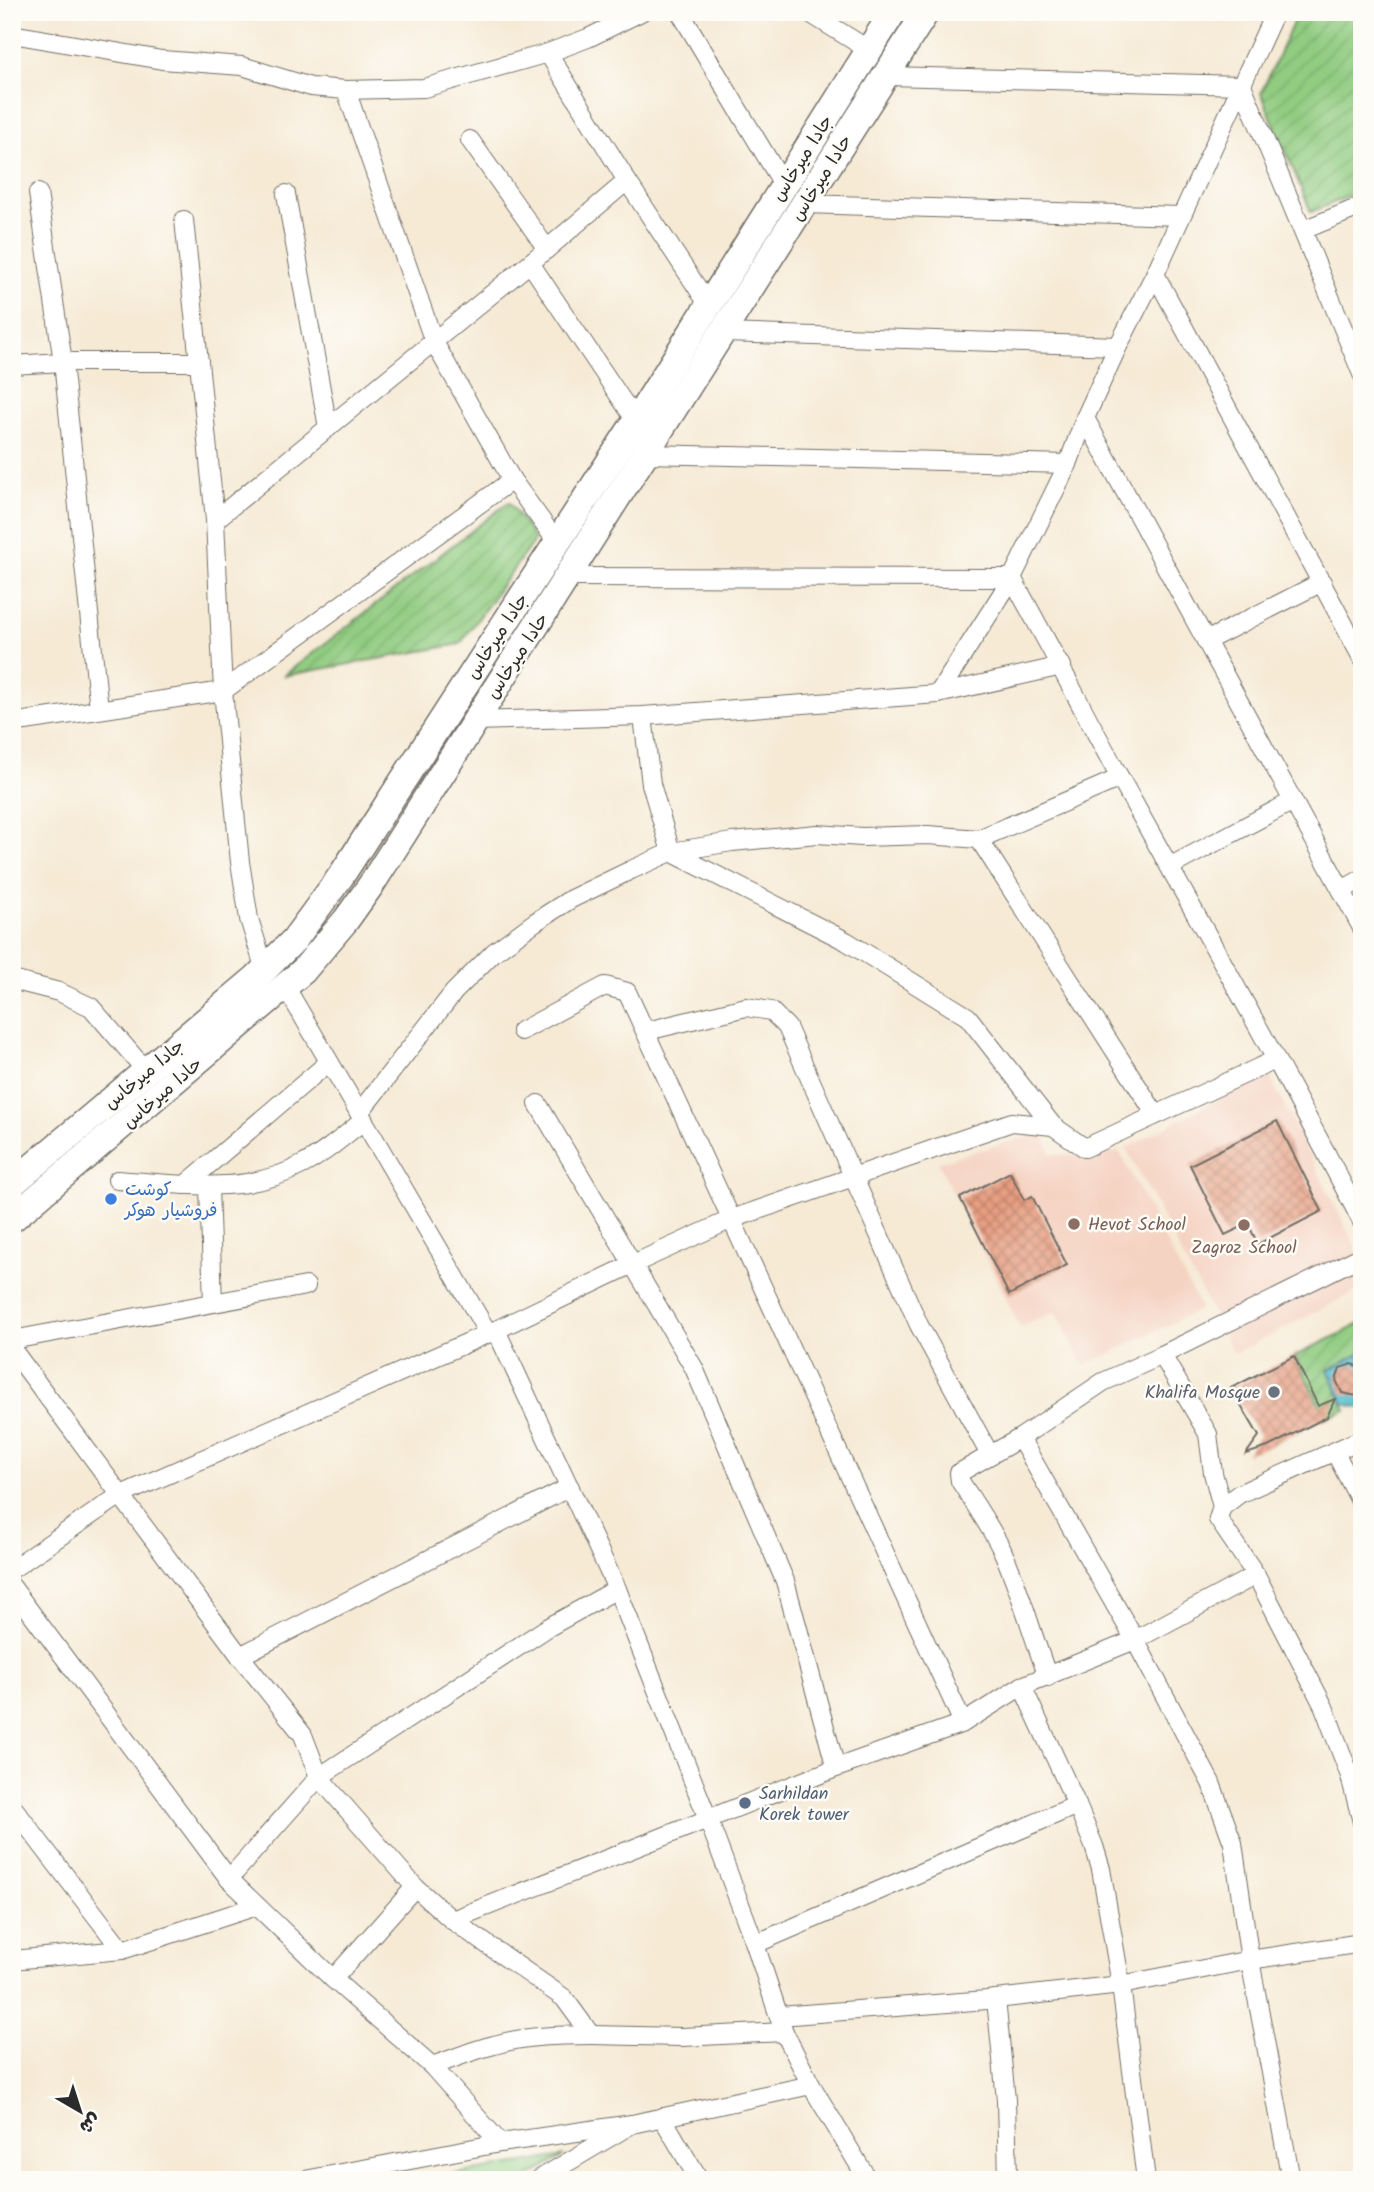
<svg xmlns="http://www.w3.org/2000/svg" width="1374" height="2192" font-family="Kalam,'Playpen Sans Arabic',sans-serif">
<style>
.built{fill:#f5d3c2}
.park{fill:url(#park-crowns);stroke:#5e7c56;stroke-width:2}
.garden{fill:url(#garden-furrows);stroke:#5e7c56;stroke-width:2}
.water{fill:url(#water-waves);stroke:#3e737c;stroke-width:2}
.building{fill:url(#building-cross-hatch)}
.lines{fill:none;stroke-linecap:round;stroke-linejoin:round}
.minor-casing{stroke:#726e66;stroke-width:20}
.primary-casing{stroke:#726e66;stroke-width:29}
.minor{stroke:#fff;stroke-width:18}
.primary{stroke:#fff;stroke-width:26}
.shop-dot{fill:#3f7fe0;stroke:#fdfcf7;stroke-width:2.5}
.education-dot{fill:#8d6e63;stroke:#fdfcf7;stroke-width:2.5}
.worship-dot{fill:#6b7280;stroke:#fdfcf7;stroke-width:2.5}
.service-dot{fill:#5c6f8a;stroke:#fdfcf7;stroke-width:2.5}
.labels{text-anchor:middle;stroke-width:5;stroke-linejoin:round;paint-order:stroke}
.street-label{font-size:18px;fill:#2b2b2b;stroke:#fdfcf7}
.shop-label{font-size:18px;fill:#366cbe;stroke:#fdfcf7;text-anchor:start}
.education-label{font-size:18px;fill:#785e54;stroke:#fdfcf7;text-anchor:start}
.worship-label{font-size:18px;fill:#5b616d;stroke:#fdfcf7;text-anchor:end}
.service-label{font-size:18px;fill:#4e5e75;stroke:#fdfcf7;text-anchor:start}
</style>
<defs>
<pattern id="park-crowns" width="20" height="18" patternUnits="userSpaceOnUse" patternTransform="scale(1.75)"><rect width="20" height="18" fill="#91cc81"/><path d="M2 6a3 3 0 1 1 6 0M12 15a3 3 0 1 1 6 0" fill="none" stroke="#7daf70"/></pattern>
<pattern id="garden-furrows" width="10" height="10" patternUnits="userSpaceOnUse" patternTransform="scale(1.75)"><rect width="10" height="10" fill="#91cc81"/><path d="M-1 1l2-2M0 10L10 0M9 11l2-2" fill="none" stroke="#7daf70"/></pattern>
<pattern id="water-waves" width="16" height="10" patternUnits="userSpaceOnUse" patternTransform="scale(1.75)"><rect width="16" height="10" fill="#50bbcc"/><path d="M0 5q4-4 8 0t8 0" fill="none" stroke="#4398a6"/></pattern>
<pattern id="building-cross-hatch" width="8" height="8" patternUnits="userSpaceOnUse" patternTransform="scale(1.75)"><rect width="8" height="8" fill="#e79e81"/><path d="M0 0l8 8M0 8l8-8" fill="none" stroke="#bb816a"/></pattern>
</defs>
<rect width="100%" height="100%" fill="#fdfcf7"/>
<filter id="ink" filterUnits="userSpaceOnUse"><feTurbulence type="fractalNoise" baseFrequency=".0143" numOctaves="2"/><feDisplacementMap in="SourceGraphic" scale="14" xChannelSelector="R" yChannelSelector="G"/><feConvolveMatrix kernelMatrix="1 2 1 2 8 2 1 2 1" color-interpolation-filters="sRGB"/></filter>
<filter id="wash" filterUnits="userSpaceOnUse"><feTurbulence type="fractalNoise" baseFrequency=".00686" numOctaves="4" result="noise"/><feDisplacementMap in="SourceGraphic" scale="28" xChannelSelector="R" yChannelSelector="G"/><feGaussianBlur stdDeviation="1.57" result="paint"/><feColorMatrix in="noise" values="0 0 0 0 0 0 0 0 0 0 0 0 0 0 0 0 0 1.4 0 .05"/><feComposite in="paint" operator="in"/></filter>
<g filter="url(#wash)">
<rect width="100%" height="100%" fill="#f6ead5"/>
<g class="built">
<path d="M 1268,1073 L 1362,1259 L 1362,1288 L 1234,1354 L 1126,1148 Z"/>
<path d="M 1043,1132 L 1051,1154 L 1091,1157 L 1119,1151 L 1201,1309 L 1084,1366 L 1056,1312 L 1020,1327 L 938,1162 Z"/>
</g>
<path class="park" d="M 564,2156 L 524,2180 L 419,2180 Z"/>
<g class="garden">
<path d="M 1298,12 L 1362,12 L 1362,191 L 1311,212 L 1261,93 Z"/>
<path d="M 509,502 L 535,539 L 460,644 L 283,676 Z"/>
<path d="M 1362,1323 L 1362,1353 L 1328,1370 L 1346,1410 L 1326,1418 L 1295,1356 Z"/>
</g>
<path class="water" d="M 1362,1353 L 1362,1408 L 1344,1404 L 1328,1370 Z"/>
<g id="blocks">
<g class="building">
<path d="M 1277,1121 L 1322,1211 L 1258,1244 L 1248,1224 L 1225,1235 L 1190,1165 Z"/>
<path d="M 1010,1172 L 1024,1200 L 1032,1196 L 1067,1265 L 1009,1295 L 960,1198 Z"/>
<path d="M 1294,1356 L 1318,1406 L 1335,1399 L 1327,1417 L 1268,1447 L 1246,1454 L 1259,1436 L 1231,1388 Z"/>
<path d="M 1352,1364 L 1362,1368 L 1362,1397 L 1342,1393 L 1336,1380 L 1340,1368 Z"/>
</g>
</g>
</g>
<g filter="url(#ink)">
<use href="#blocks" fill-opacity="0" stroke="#726e66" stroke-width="2"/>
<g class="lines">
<g class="minor-casing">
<g id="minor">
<path d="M 680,12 L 784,186"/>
<path d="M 808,12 L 869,50"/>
<path d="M 12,34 L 162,60 L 242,66 L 311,87 L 346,90 L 424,88 L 548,53 L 588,38 L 641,12"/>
<path d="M 548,53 L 627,181 L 708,304"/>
<path d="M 886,76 L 1242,85 L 1362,374"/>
<path d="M 346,90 L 434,342 L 512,480 L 557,542"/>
<path d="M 470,140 L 547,249"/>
<path d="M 38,193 L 63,362 L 99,709"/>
<path d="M 286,194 L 328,428"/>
<path d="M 805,204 L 1180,216"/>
<path d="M 184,220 L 199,362"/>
<path d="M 1303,230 L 1362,206"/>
<path d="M 530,263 L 636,421"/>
<path d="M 1155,274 L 1362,658"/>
<path d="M 723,333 L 1118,346"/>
<path d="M 12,365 L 63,362 L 199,362 L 215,520 L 223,691 L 512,480"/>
<path d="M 1085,418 L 1362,928"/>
<path d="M 646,454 L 1068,464"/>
<path d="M 215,520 L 547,249 L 627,181"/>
<path d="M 567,577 L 1012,578 C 1049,644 1084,712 1120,778 C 1202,926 1285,1072 1362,1222"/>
<path d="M 1206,641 L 1322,582"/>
<path d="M 938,694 L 1062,666"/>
<path d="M 643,716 L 651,784 L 671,852 L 846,941 L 968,1017 L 1053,1126"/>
<path d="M 475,721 L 643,716 L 938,694 L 1012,578 L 1068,464 L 1085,418 L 1118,346 L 1155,274 L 1275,12"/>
<path d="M 12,723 L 223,691 L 240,862 L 249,919 L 265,970"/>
<path d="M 979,839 L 1156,1115"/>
<path d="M 1171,866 L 1293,801"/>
<path d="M 1342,890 L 1362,879"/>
<path d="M 12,980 L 59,992 L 91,1007 L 147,1072"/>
<path d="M 285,986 L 488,1333"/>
<path d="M 521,1031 L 605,986 L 627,992 L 963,1723"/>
<path d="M 647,1031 L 746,1007 L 771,1011 L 787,1027 L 919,1325 L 990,1455"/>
<path d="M 538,1104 L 694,1368 L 785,1581 L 836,1768"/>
<path d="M 359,1113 L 454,992 L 494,952 L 535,922 L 571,899 L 631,870 L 671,852 L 732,842 L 817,834 L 862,837 L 928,835 L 979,839 L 1120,778"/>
<path d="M 117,1180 C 180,1184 244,1196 302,1165 C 325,1153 344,1136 364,1120"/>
<path d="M 185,1185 L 329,1062"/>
<path d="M 209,1187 L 213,1303"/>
<path d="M 496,1330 L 617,1589 L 708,1819 L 836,1768 L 963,1723 L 1022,1686 L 1135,1640 L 1256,1575"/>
<path d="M 12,1340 L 306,1286"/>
<path d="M 12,1349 L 240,1656 L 303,1735 L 319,1777 L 415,1887 L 452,1920 L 564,1998 L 591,2035 C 559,2035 525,2036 494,2045 C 473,2050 453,2059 432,2066"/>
<path d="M 1162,1355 L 1208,1434 L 1213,1473 L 1222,1507"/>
<path d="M 1020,1438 L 1135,1640 L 1211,1783 L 1233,1843 L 1250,1960 L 1291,2180"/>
<path d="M 1362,1439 L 1239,1494 L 1222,1507 L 1218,1519 L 1256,1575 L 1324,1707 L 1350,1776 L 1362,1822"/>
<path d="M 1335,1452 L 1362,1505"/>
<path d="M 12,1569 L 119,1496 L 496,1330 L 633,1264 L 732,1219 L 1012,1122 L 1053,1126 L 1085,1148 L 1275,1060"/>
<path d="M 12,1587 L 229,1879 L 333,1979 L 432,2066 L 500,2143"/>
<path d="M 240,1656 L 570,1487"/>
<path d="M 1048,1677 C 1032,1635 1021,1591 1002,1550 C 990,1526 974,1503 960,1481 L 959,1473 L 1020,1438 L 1103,1382 L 1162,1355 L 1362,1256"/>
<path d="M 1022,1686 L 1077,1805 L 1094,1846 L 1101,1869 L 1121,1985 L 1146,2180"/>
<path d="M 12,1806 L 122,1950"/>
<path d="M 229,1879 L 319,1777 L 547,1628 L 617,1589"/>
<path d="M 452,1920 L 708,1819 L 755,1944 L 784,2032 L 811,2085 L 868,2180"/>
<path d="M 755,1944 L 1077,1805"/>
<path d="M 12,1960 L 122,1950 L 257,1906"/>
<path d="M 333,1979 L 415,1887"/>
<path d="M 996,1999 L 1006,2100 L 1008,2180"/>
<path d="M 779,2016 L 987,2000 L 1121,1985 L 1250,1960 L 1362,1943"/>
<path d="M 591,2035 L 682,2037 L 784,2032"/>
<path d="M 662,2117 L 699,2180"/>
<path d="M 305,2180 L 500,2143 L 632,2124"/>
<path d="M 538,2180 L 632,2124 L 811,2085"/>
</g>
</g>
<g class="primary-casing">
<g id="primary">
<path d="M 12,1184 L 256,978 L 294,940 L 341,876 L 636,421 L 893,12"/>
<path d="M 12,1219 L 303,971 L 346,920 L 371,885 L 926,12"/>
</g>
</g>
<use href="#minor" class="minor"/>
<use href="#primary" class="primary"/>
</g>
</g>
<circle class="shop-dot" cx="111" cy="1199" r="7"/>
<g class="education-dot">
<circle cx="1074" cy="1224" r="7"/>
<circle cx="1244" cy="1225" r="7"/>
</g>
<circle class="worship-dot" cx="1274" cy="1392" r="7"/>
<circle class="service-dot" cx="745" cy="1803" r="7"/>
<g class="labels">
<g class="street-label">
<text transform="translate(802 158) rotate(-58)" y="6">جادا ميرخاس</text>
<text transform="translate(821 178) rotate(-58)" y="6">حادا ميرخاس</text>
<text transform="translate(497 636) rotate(-57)" y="6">جادا ميرخاس</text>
<text transform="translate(517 656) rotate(-57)" y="6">حادا ميرخاس</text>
<text transform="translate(144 1074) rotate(-40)" y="6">جادا ميرخاس</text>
<text transform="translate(162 1093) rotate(-41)" y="6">حادا ميرخاس</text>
</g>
<g class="shop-label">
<text x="125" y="1195">كوشت<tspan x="125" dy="21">فروشيار هوكر</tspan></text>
</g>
<g class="education-label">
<text x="1088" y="1230">Hevot School</text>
<text x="1244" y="1253" text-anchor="middle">Zagroz School</text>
</g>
<g class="worship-label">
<text x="1260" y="1398">Khalifa Mosque</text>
</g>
<g class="service-label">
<text x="759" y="1799">Sarhildan<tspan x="759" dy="21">Korek tower</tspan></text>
</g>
</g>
<rect width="1374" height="2192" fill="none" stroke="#fdfcf7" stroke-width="42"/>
<g transform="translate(80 2111) rotate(141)" stroke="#fdfcf7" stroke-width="5" paint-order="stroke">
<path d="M0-5L12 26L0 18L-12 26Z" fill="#2b2b2b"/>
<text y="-10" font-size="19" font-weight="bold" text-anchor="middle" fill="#2b2b2b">ش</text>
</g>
</svg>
